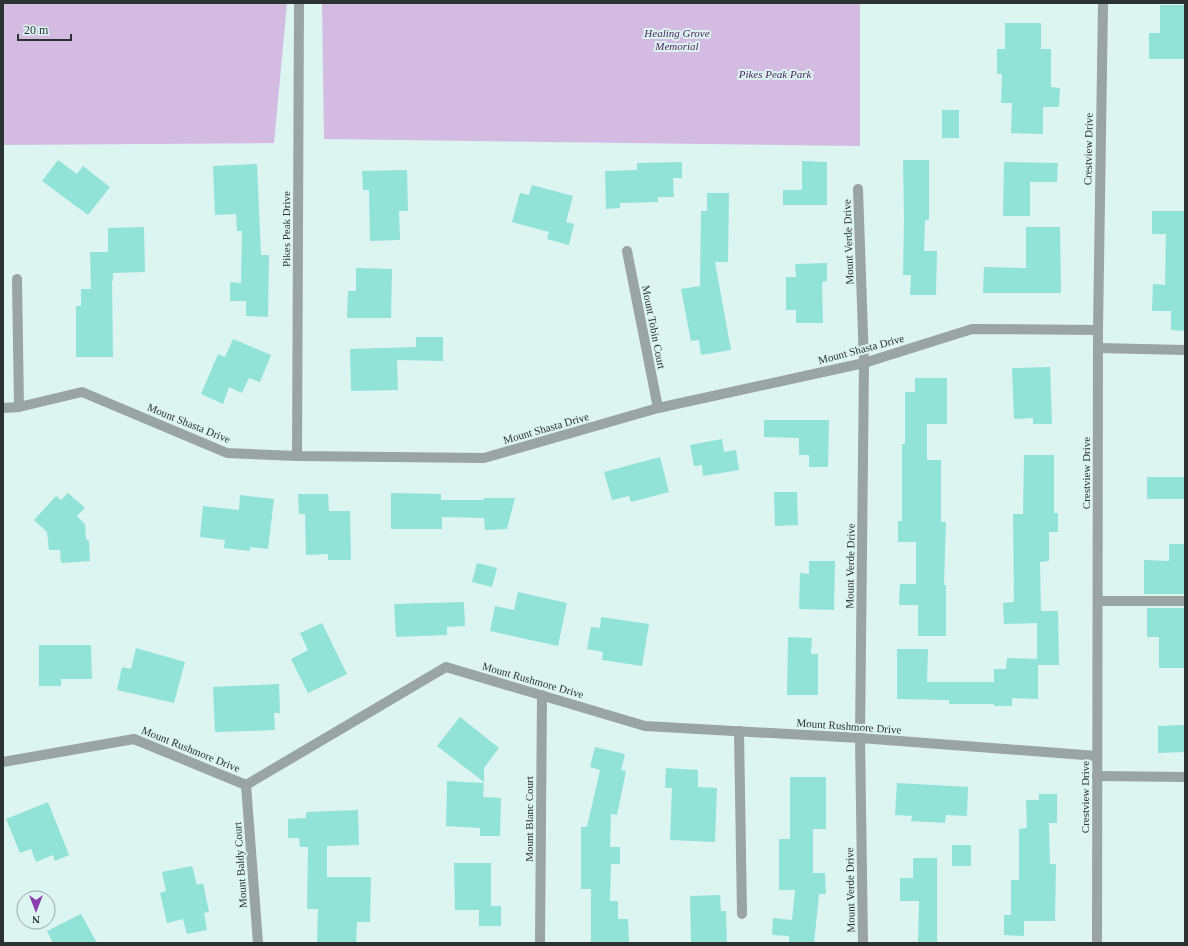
<svg xmlns="http://www.w3.org/2000/svg" width="1188" height="946" font-family="Georgia,serif">
<style>
.green{fill:#d3bbe1}
.building{fill:#91e2d7}
.lines{fill:none;stroke-linecap:round;stroke-linejoin:round}
.minor{stroke:#9aa4a2;stroke-width:10}
.labels{text-anchor:middle;stroke-width:4;stroke-linejoin:round;paint-order:stroke}
.park-label{font-size:11px;font-style:italic;fill:#4f2563;stroke:#dcf5f1}
.street-label{font-size:11px;fill:#2a3332;stroke:#dcf5f1}
</style>
<rect width="100%" height="100%" fill="#dcf5f1"/>
<g class="green">
<path d="M 3,3 L 287,3 L 274,143 L 3,145 Z"/>
<path d="M 322,3 L 860,3 L 860,146 L 324,139 Z"/>
</g>
<g class="building">
<path d="M 1160,5 L 1185,5 L 1185,59 L 1149,59 L 1149,33 L 1160,33 Z"/>
<path d="M 1005,23 L 1041,23 L 1041,49 L 1051,49 L 1051,87 L 1060,88 L 1059,107 L 1043,107 L 1043,134 L 1011,133 L 1012,103 L 1001,103 L 1002,74 L 997,74 L 997,49 L 1005,49 Z"/>
<rect x="942" y="110" width="17" height="28"/>
<path d="M 58,160 L 77,174 L 83,166 L 110,187 L 88,215 L 42,181 Z"/>
<path d="M 903,160 L 929,160 L 929,220 L 925,220 L 924,251 L 937,251 L 936,295 L 910,295 L 911,275 L 903,275 L 904,220 Z"/>
<path d="M 802,161 L 827,162 L 827,205 L 783,205 L 783,190 L 802,190 Z"/>
<path d="M 682,162 L 682,178 L 673,178 L 674,197 L 658,197 L 658,202 L 620,203 L 620,208 L 606,209 L 605,171 L 637,170 L 637,163 Z"/>
<path d="M 1004,162 L 1058,163 L 1057,182 L 1030,182 L 1030,216 L 1003,216 Z"/>
<path d="M 257,164 L 261,255 L 269,255 L 268,317 L 246,316 L 246,301 L 230,301 L 230,282 L 241,283 L 242,231 L 237,231 L 236,214 L 215,215 L 213,166 Z"/>
<path d="M 407,170 L 408,211 L 399,211 L 400,240 L 370,241 L 369,190 L 363,190 L 362,171 Z"/>
<path d="M 532,185 L 573,196 L 566,222 L 574,224 L 569,245 L 547,239 L 549,232 L 512,222 L 520,193 L 529,195 Z"/>
<path d="M 707,193 L 729,193 L 728,262 L 715,262 L 731,350 L 701,355 L 699,340 L 691,341 L 681,289 L 700,286 L 701,211 L 707,211 Z"/>
<path d="M 1152,211 L 1185,211 L 1185,331 L 1171,330 L 1171,311 L 1152,311 L 1153,284 L 1165,285 L 1166,234 L 1152,234 Z"/>
<path d="M 144,227 L 145,272 L 113,273 L 113,281 L 112,281 L 113,357 L 76,357 L 76,306 L 81,306 L 81,289 L 91,289 L 90,252 L 108,252 L 108,228 Z"/>
<path d="M 1026,227 L 1060,227 L 1061,293 L 983,293 L 984,267 L 1026,268 Z"/>
<path d="M 827,263 L 827,281 L 822,282 L 823,323 L 796,323 L 796,310 L 786,310 L 786,277 L 796,277 L 795,264 Z"/>
<path d="M 356,268 L 392,269 L 391,318 L 347,318 L 348,291 L 356,291 Z"/>
<path d="M 416,337 L 443,337 L 443,361 L 397,360 L 398,390 L 351,391 L 350,349 L 416,347 Z"/>
<path d="M 233,339 L 271,355 L 260,382 L 249,378 L 242,393 L 229,387 L 223,404 L 201,394 L 218,354 L 225,357 Z"/>
<path d="M 1050,367 L 1052,424 L 1033,424 L 1033,418 L 1014,419 L 1012,368 Z"/>
<path d="M 915,378 L 947,378 L 947,424 L 927,424 L 927,460 L 941,460 L 941,522 L 946,522 L 944,585 L 946,585 L 946,636 L 918,636 L 918,605 L 899,605 L 900,584 L 916,584 L 916,542 L 898,542 L 898,521 L 902,521 L 902,444 L 905,444 L 905,392 L 915,392 Z"/>
<path d="M 764,420 L 829,420 L 828,467 L 809,467 L 809,455 L 799,455 L 799,438 L 764,437 Z"/>
<path d="M 722,439 L 724,452 L 736,450 L 739,470 L 703,476 L 702,465 L 694,466 L 690,445 Z"/>
<path d="M 1024,455 L 1054,455 L 1054,513 L 1058,513 L 1058,532 L 1049,532 L 1049,561 L 1040,562 L 1041,611 L 1058,611 L 1059,665 L 1038,665 L 1038,699 L 1012,698 L 1012,706 L 994,706 L 994,704 L 949,704 L 949,700 L 897,699 L 897,649 L 928,649 L 927,682 L 994,682 L 994,669 L 1006,669 L 1007,658 L 1037,659 L 1037,623 L 1004,624 L 1003,603 L 1014,602 L 1013,514 L 1023,514 Z"/>
<path d="M 660,457 L 669,492 L 631,502 L 629,496 L 612,500 L 604,472 Z"/>
<rect x="1147" y="477" width="38" height="22"/>
<path d="M 774,492 L 797,492 L 798,525 L 775,526 Z"/>
<path d="M 68,493 L 85,508 L 77,516 L 85,524 L 86,539 L 89,541 L 90,561 L 61,563 L 60,550 L 49,550 L 47,532 L 34,520 L 56,496 L 61,500 Z"/>
<path d="M 391,493 L 441,494 L 441,500 L 484,500 L 484,498 L 515,498 L 507,529 L 485,530 L 484,518 L 442,517 L 442,529 L 391,529 Z"/>
<path d="M 298,494 L 328,494 L 329,511 L 350,511 L 351,560 L 328,560 L 328,554 L 306,555 L 305,514 L 299,514 Z"/>
<path d="M 240,495 L 274,499 L 268,549 L 250,547 L 250,551 L 224,548 L 225,540 L 200,537 L 203,506 L 239,510 Z"/>
<path d="M 1169,544 L 1185,544 L 1185,594 L 1144,594 L 1144,560 L 1169,561 Z"/>
<path d="M 809,561 L 835,561 L 834,610 L 799,609 L 800,573 L 809,574 Z"/>
<path d="M 477,563 L 497,568 L 492,587 L 472,582 Z"/>
<path d="M 518,592 L 567,603 L 558,646 L 490,631 L 495,606 L 514,610 Z"/>
<path d="M 464,602 L 465,626 L 447,627 L 447,635 L 396,637 L 394,604 Z"/>
<path d="M 1147,608 L 1185,608 L 1185,668 L 1159,668 L 1159,637 L 1147,637 Z"/>
<path d="M 601,617 L 649,624 L 642,666 L 602,660 L 603,652 L 587,649 L 591,627 L 600,628 Z"/>
<path d="M 322,623 L 347,674 L 308,693 L 291,659 L 308,650 L 300,633 Z"/>
<path d="M 788,637 L 812,638 L 811,654 L 818,654 L 818,695 L 787,695 Z"/>
<path d="M 39,645 L 91,645 L 92,679 L 61,679 L 61,686 L 39,686 Z"/>
<path d="M 136,648 L 185,662 L 174,703 L 117,690 L 122,667 L 131,669 Z"/>
<path d="M 279,684 L 280,713 L 274,713 L 275,730 L 215,732 L 213,687 Z"/>
<path d="M 460,717 L 499,748 L 484,768 L 484,782 L 437,746 Z"/>
<path d="M 1185,725 L 1185,752 L 1158,753 L 1158,726 Z"/>
<path d="M 595,747 L 625,754 L 621,770 L 626,771 L 617,815 L 611,814 L 610,847 L 620,847 L 620,864 L 611,864 L 610,901 L 618,901 L 618,919 L 628,919 L 629,943 L 591,943 L 591,889 L 581,889 L 581,827 L 587,827 L 600,770 L 590,767 Z"/>
<path d="M 666,768 L 698,770 L 698,787 L 717,788 L 715,842 L 670,840 L 672,788 L 665,788 Z"/>
<path d="M 790,777 L 826,777 L 826,829 L 813,829 L 813,873 L 825,873 L 826,894 L 819,894 L 814,943 L 789,943 L 789,936 L 772,935 L 773,918 L 792,920 L 795,890 L 779,890 L 779,839 L 790,839 Z"/>
<path d="M 447,781 L 484,783 L 483,797 L 501,798 L 500,836 L 480,836 L 480,828 L 446,826 Z"/>
<path d="M 897,783 L 968,787 L 967,816 L 946,815 L 945,823 L 911,821 L 912,816 L 895,815 Z"/>
<path d="M 1039,794 L 1057,794 L 1057,823 L 1049,823 L 1050,864 L 1056,864 L 1055,921 L 1024,921 L 1024,936 L 1004,935 L 1004,915 L 1011,915 L 1011,880 L 1019,880 L 1019,829 L 1027,828 L 1026,800 L 1039,800 Z"/>
<path d="M 48,802 L 69,855 L 55,861 L 53,855 L 36,862 L 31,849 L 20,853 L 6,819 Z"/>
<path d="M 358,810 L 359,845 L 327,846 L 327,877 L 371,877 L 370,922 L 357,922 L 356,943 L 317,943 L 318,909 L 307,909 L 308,847 L 300,847 L 299,838 L 288,838 L 288,819 L 306,818 L 306,812 Z"/>
<rect x="952" y="845" width="19" height="21"/>
<path d="M 913,858 L 937,858 L 937,943 L 918,943 L 919,901 L 900,901 L 900,878 L 913,878 Z"/>
<path d="M 454,863 L 491,863 L 491,906 L 501,906 L 501,926 L 479,926 L 479,910 L 455,910 Z"/>
<path d="M 192,866 L 197,885 L 203,883 L 209,912 L 204,913 L 207,930 L 187,934 L 183,919 L 167,923 L 160,893 L 166,891 L 162,872 Z"/>
<path d="M 720,895 L 721,911 L 726,911 L 727,943 L 691,943 L 690,896 Z"/>
<path d="M 81,914 L 97,943 L 53,943 L 47,931 Z"/>
</g>
<g class="lines">
<g class="minor">
<path d="M 858,189 L 864,363 L 860,738 L 863,943"/>
<path d="M 627,251 L 658,408"/>
<path d="M 17,279 L 19,407"/>
<path d="M 1098,348 L 1185,350"/>
<path d="M 3,408 L 19,407 L 82,392 L 227,453 L 297,456 L 484,458 L 658,408 L 864,363 L 972,329 L 1098,330"/>
<path d="M 297,456 L 299,3"/>
<path d="M 1098,601 L 1185,601"/>
<path d="M 739,731 L 742,914"/>
<path d="M 3,762 L 134,739 L 246,785 L 446,667 L 645,726 L 860,738 L 1097,756"/>
<path d="M 1097,776 L 1185,777"/>
<path d="M 246,785 L 258,943"/>
<path d="M 540,943 L 542,695"/>
<path d="M 1097,943 L 1098,330 L 1103,3"/>
</g>
</g>
<g class="labels">
<g class="park-label">
<text x="677" y="37">Healing Grove<tspan x="677" dy="13">Memorial</tspan></text>
<text x="775" y="78">Pikes Peak Park</text>
</g>
<g class="street-label">
<text transform="translate(1088 149) rotate(-89)" y="4">Crestview Drive</text>
<text transform="translate(286 229) rotate(-90)" y="4">Pikes Peak Drive</text>
<text transform="translate(848 242) rotate(-92)" y="4">Mount Verde Drive</text>
<text transform="translate(654 327) rotate(79)" y="4">Mount Tobin Court</text>
<text transform="translate(861 349) rotate(-15)" y="4">Mount Shasta Drive</text>
<text transform="translate(189 423) rotate(22)" y="4">Mount Shasta Drive</text>
<text transform="translate(546 428) rotate(-16)" y="4">Mount Shasta Drive</text>
<text transform="translate(1086 473) rotate(-90)" y="4">Crestview Drive</text>
<text transform="translate(850 566) rotate(-89)" y="4">Mount Verde Drive</text>
<text transform="translate(533 680) rotate(16)" y="4">Mount Rushmore Drive</text>
<text transform="translate(849 726) rotate(4)" y="4">Mount Rushmore Drive</text>
<text transform="translate(191 749) rotate(22)" y="4">Mount Rushmore Drive</text>
<text transform="translate(1085 797) rotate(-90)" y="4">Crestview Drive</text>
<text transform="translate(529 819) rotate(-90)" y="4">Mount Blanc Court</text>
<text transform="translate(240 865) rotate(-94)" y="4">Mount Baldy Court</text>
<text transform="translate(850 890) rotate(-91)" y="4">Mount Verde Drive</text>
</g>
</g>
<rect width="1188" height="946" fill="none" stroke="#2a3332" stroke-width="8"/>
<g transform="translate(36 910) rotate(180)"><circle r="19" fill="#dcf5f1" stroke="#95a7a5"/>
<path d="M0-3L7 15L0 10L-7 15Z" fill="#8c3eaf"/>
<text y="-6" font-size="11" font-weight="bold" text-anchor="middle" fill="#2a3332">N</text>
</g>
<path d="M18 34v6h53v-6" fill="none" stroke="#2a3332" stroke-width="2"/>
<text x="24" y="34" font-size="12" fill="#2a3332" stroke="#dcf5f1" stroke-width="3" paint-order="stroke">20 m</text>
</svg>
